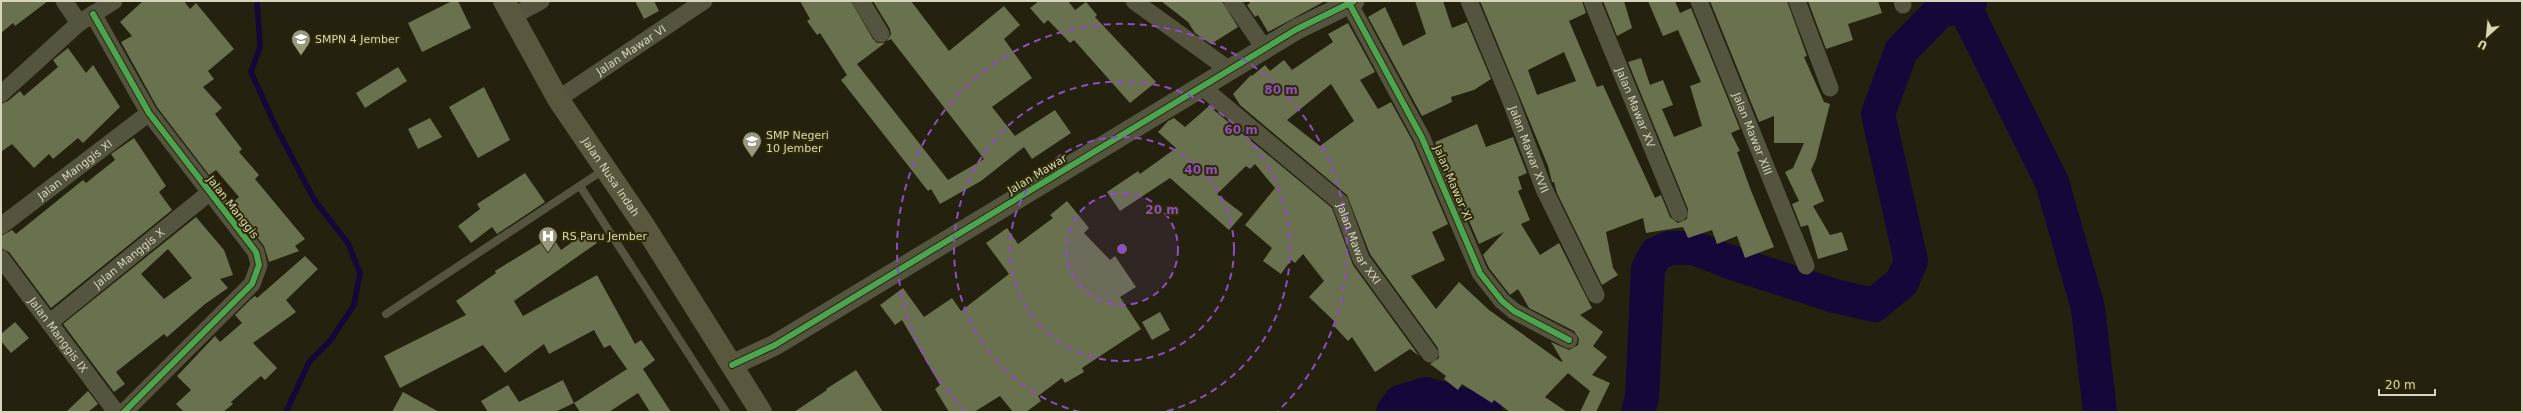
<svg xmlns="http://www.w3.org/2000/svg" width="2523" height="413" font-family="'DejaVu Sans',sans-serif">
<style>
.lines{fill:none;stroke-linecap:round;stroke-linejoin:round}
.stream{stroke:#15073a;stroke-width:5.5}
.river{stroke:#15073a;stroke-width:34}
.building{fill:#69714e;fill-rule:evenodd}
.service{stroke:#54543f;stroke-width:8}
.minor{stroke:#54543f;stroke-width:17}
.tertiary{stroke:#54543f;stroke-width:21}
.secondary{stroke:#59573d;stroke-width:22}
.cycleway-casing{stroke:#2e2a04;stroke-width:8}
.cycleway{stroke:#4ca352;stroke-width:6}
.ring{fill:none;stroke:#8d4ebe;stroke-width:2;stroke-dasharray:7 5}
.labels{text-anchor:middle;stroke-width:4;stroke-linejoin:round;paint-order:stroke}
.poi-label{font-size:11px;fill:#d7d6bc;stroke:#2e2a04;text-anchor:start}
.street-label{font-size:11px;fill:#d7d6bc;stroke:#2e2a04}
.centre{fill:#8d4ebe;stroke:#2e2a04;stroke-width:2}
.ring-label{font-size:12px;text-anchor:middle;font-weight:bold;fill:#8d4ebe;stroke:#2e2a04;stroke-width:4;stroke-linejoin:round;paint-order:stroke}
</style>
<rect width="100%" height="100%" fill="#24220e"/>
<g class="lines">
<path class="stream" d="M 257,1 L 260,47 L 251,72 L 276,127 L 315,201 L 348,243 L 360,273 L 354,305 L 330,341 L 309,362 L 286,412"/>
<g class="river">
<path d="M 1970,1 L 1967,12 L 2052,182 L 2088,308 L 2100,412"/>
<path d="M 1393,412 L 1400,402 L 1426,394 L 1486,412"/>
<path d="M 1638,412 L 1642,398 L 1648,269 L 1656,254 L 1670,248 L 1694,248 L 1730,262 L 1835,296 L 1874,305 L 1902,282 L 1911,261 L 1878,114 L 1901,51 L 1940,11 L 1969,3"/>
</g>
</g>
<g class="building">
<path d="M 1,1 L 48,1 L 15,26 L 13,23 L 1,33 Z"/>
<path d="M 143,1 L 184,1 L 190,9 L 196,3 L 234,49 L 208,71 L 214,79 L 203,87 L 222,108 L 215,114 L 242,149 L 239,152 L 259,175 L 255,179 L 305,239 L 295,246 L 299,251 L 269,262 L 264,246 L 231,204 L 239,197 L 216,170 L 209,175 L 157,107 L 121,42 L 132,36 L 120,22 Z"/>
<path d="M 452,1 L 458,1 L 471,28 L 422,52 L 408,23 Z"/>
<path d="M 635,1 L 654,1 L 659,11 L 644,19 Z"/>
<path d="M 800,1 L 851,1 L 873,39 L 877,43 L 885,43 L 857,64 L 948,180 L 984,159 L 891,39 L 887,41 L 891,34 L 890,29 L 873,1 L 911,1 L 949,51 L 1004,6 L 1020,25 L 1004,39 L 1032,78 L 992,107 L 1015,136 L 1055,110 L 1071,133 L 1032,159 L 1024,147 L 981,181 L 940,204 L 931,189 L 928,191 L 841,80 L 847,75 L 820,33 L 817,35 L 807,21 L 810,19 Z"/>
<path d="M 1039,1 L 1068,1 L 1075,10 L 1086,2 L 1097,15 L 1095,17 L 1156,82 L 1130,103 L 1074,40 L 1070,43 L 1048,20 L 1044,24 L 1030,8 Z"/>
<path d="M 1161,1 L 1222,1 L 1238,27 L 1211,44 L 1195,33 L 1188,22 Z"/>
<path d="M 1249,1 L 1325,1 L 1268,32 L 1258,15 L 1255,17 L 1247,5 L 1250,3 Z"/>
<path d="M 1415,1 L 1443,1 L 1452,28 L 1467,22 L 1491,79 L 1474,90 L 1451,97 L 1452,102 L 1422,116 L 1368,17 L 1385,7 L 1403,46 L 1426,34 Z"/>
<path d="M 1480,1 L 1582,1 L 1586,13 L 1569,21 L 1597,87 L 1603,85 L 1655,198 L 1661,195 L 1670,217 L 1678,223 L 1687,219 L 1688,209 L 1628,62 L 1641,58 L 1650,85 L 1663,80 L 1673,105 L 1662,109 L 1674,137 L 1702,126 L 1690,86 L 1701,82 L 1678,30 L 1663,36 L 1648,1 L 1675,1 L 1680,13 L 1691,8 L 1740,129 L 1731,133 L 1740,151 L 1737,152 L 1750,188 L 1774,247 L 1745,258 L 1737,236 L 1717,244 L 1712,230 L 1688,238 L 1683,227 L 1646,233 L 1643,218 L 1606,232 L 1613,268 L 1618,275 L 1602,285 L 1557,193 L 1554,182 L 1552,182 L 1548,166 ZM 1564,52 L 1576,81 L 1537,95 L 1528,70 Z"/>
<path d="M 1603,1 L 1624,1 L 1632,28 L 1617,36 Z"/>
<path d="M 1710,1 L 1787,1 L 1807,56 L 1804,57 L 1824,102 L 1830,104 L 1816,159 L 1811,170 L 1824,201 L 1813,206 L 1830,235 L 1842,232 L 1848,250 L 1818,259 L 1808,225 L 1801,227 L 1792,204 L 1799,201 L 1785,172 L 1793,168 L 1804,143 L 1774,143 L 1774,116 L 1759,122 Z"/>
<path d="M 1808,1 L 1878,1 L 1882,13 L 1848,24 L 1853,40 L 1826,49 Z"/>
<path d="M 1348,23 L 1375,72 L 1360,80 L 1378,109 L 1391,102 L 1413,142 L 1448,224 L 1432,232 L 1445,260 L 1411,276 L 1436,309 L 1459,282 L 1489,310 L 1560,361 L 1563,362 L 1551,342 L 1569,350 L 1578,345 L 1579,339 L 1574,331 L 1529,308 L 1518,289 L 1510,295 L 1489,268 L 1483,255 L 1504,232 L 1479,244 L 1435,142 L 1477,124 L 1486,147 L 1513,137 L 1527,173 L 1518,177 L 1522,189 L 1518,191 L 1530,220 L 1521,224 L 1540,255 L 1559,243 L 1592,308 L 1580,315 L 1603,332 L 1593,346 L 1607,357 L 1592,375 L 1610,383 L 1596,412 L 1580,412 L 1590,391 L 1568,373 L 1545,397 L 1567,412 L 1510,412 L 1494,400 L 1492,403 L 1462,384 L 1458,390 L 1444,379 L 1446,376 L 1430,364 L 1439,358 L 1438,348 L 1370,254 L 1347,195 L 1240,105 L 1233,94 L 1251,75 L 1252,76 L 1265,65 L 1270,71 L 1284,60 L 1292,70 L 1333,42 L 1328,34 ZM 1331,84 L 1354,121 L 1320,146 L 1287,120 Z"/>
<path d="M 68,48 L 86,73 L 93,65 L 120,107 L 83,143 L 78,138 L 53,159 L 49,154 L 34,168 L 12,144 L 1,152 L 1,104 L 8,101 L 20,91 L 24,96 L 58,67 L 53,60 Z"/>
<path d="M 398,67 L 407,81 L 365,108 L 356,93 Z"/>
<path d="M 484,87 L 510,140 L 478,158 L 449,107 Z"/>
<path d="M 1209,106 L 1332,208 L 1353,265 L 1419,356 L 1410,349 L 1375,372 L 1352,337 L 1348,341 L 1333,325 L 1336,323 L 1309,297 L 1324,281 L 1303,254 L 1295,263 L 1291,260 L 1281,274 L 1263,261 L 1272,248 L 1245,225 L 1275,188 L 1255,164 L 1250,169 L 1246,166 L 1217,194 L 1243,214 L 1229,230 L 1170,178 L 1120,211 L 1107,192 L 1138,171 L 1140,174 L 1176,148 L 1158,132 L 1168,121 L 1174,118 L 1185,127 Z"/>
<path d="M 430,118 L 442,137 L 418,149 L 408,129 Z"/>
<path d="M 134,138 L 166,186 L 159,192 L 172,210 L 51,308 L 9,252 L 1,248 L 1,236 L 12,230 L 16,234 L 83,180 L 86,183 L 115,160 L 111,154 Z"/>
<path d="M 525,173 L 545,202 L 497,234 L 492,227 L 471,243 L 458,226 L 480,209 L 477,204 Z"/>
<path d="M 1067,201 L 1089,228 L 1084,233 L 1110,260 L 1115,256 L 1136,287 L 1120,297 L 1141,329 L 1082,368 L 1084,372 L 1065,383 L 1062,378 L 1038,396 L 1041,401 L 1026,412 L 1013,412 L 1000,396 L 974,412 L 949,412 L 935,389 L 940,385 L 902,320 L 895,325 L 880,305 L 903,288 L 924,317 L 952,298 L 961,311 L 1009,274 L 986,243 L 1007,228 L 1018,244 L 1053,218 L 1050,215 Z"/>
<path d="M 196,217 L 224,250 L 233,275 L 220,279 L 228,288 L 205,304 L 167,337 L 164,334 L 116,372 L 125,384 L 114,392 L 63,324 ZM 168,249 L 192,278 L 164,299 L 141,274 Z"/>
<path d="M 588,231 L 597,243 L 514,301 L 523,316 L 597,275 L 635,344 L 641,340 L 655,360 L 643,369 L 671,412 L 650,412 L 638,393 L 609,412 L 580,412 L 574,403 L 627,369 L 610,345 L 604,348 L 594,330 L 549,354 L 544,344 L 505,373 L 483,345 L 400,388 L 384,356 L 466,315 L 456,301 L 496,273 L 495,271 L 552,236 L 561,250 Z"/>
<path d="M 305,256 L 318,269 L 286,300 L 296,312 L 253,343 L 277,368 L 265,380 L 261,376 L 231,402 L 233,404 L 223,412 L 184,412 L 176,404 L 191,390 L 177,376 L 215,336 L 220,342 L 242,323 L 235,315 L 250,300 L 255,296 L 257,298 Z"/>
<path d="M 1160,312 L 1170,330 L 1152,340 L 1142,322 Z"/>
<path d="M 15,322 L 29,338 L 11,353 L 1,341 L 1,334 Z"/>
<path d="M 856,370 L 883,412 L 794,412 L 827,390 L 826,389 Z"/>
<path d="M 563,380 L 574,403 L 555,412 L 488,412 L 481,401 L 508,385 L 519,402 Z"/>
<path d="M 88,391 L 98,404 L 88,412 L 66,412 Z"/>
<path d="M 403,392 L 439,412 L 392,412 Z"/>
</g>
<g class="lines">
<g class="service">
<path d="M 580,186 L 726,412"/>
<path d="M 386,314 L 605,169"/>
</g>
<g class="minor">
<path d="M 64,1 L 79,23"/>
<path d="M 861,1 L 881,34"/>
<path d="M 1134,1 L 1228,69"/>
<path d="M 1232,1 L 1264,48"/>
<path id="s1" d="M 1469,1 L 1510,99 L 1544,189 L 1596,295"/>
<path id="s2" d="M 1592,1 L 1679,213"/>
<path id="s3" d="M 1699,1 L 1806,266"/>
<path d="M 1797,1 L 1830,88"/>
<path d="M 1902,1 L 1903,5"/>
<path d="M 1349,3 L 1422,138 L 1480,273 L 1502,301 L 1514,311 L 1569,340"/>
<path d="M 93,14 L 149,113 L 256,252 L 259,265 L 252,284 L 124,412"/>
<path d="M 513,16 L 541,1"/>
<path id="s4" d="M 1201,86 L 1340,202 L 1361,259 L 1430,354"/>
<path d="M 1,94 L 79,23 L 114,1"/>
<path id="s5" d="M 558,99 L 704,1"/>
<path id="s6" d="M 1,226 L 149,113"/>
<path id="s7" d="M 1,258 L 116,412"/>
<path id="s8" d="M 49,323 L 209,193"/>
</g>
<path class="tertiary" d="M 732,365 L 775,345 L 1297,29 L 1354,1"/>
<path class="secondary" id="s9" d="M 504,1 L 558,99 L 645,227 L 761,412"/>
<g class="cycleway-casing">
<g id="cycleway">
<path d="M 1349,3 L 1422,138 L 1480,273 L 1502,301 L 1514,311 L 1569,340"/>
<path d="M 93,14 L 149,113 L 256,252 L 259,265 L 252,284 L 124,412"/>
<path d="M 732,365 L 775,345 L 1297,29 L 1354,1"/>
</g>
</g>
<use href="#cycleway" class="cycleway"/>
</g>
<circle cx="1122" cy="249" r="56" fill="#8d4ebe" fill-opacity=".12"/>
<g class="ring">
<circle cx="1122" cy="249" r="56"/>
<circle cx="1122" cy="249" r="112"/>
<path d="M1080 412A168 168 0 1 1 1164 412"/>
<path d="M966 411A225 225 0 1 1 1278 411"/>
</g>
<defs>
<g id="school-pin" transform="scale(1)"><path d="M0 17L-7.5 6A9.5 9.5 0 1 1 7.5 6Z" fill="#98977f" stroke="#2e2a04"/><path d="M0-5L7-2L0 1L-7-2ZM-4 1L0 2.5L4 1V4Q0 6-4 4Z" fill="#fff"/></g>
<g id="hospital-pin" transform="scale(1)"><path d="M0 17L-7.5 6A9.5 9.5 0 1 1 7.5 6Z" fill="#98977f" stroke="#2e2a04"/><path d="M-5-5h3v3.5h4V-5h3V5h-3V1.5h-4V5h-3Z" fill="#fff"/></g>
</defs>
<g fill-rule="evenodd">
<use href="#school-pin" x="301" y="39"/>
<use href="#school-pin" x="752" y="141"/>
<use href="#hospital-pin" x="548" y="236"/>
</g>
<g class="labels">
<g class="poi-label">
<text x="315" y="43">SMPN 4 Jember</text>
<text x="766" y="139">SMP Negeri<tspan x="766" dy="13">10 Jember</tspan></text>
<text x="562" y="240">RS Paru Jember</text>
</g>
<g class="street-label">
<text dy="4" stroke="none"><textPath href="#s5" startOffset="88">Jalan Mawar VI</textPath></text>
<text dy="4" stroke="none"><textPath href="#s2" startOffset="115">Jalan Mawar XV</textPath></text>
<text dy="4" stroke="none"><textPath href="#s3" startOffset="143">Jalan Mawar XIII</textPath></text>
<text dy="4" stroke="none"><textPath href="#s1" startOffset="160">Jalan Mawar XVII</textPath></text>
<text dy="4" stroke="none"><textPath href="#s6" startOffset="93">Jalan Manggis XI</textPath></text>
<text transform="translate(1037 174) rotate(-31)" y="4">Jalan Mawar</text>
<text dy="4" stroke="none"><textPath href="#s9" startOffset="206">Jalan Nusa Indah</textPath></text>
<text transform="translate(1453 183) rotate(67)" y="4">Jalan Mawar XI</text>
<text transform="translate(233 207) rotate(52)" y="4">Jalan Manggis</text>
<text dy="4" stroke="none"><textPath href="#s4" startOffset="227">Jalan Mawar XXI</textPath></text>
<text dy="4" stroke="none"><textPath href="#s8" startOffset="103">Jalan Manggis X</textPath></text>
<text dy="4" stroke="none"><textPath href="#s7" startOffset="96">Jalan Manggis IX</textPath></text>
</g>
</g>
<circle cx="1122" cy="249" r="6" class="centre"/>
<g class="ring-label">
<text x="1281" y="94">80 m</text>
<text x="1241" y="134">60 m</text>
<text x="1201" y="174">40 m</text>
<text x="1162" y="214">20 m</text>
</g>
<rect width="2523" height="413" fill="none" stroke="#d7d6bc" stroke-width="4"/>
<g transform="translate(2487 36) rotate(207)" stroke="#2e2a04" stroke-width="3" paint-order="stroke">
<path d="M0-3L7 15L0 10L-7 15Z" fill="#d7d6bc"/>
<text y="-6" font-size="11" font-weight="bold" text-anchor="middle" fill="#d7d6bc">U</text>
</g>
<path d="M2379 389v6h56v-6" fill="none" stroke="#d7d6bc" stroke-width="2"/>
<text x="2385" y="389" font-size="12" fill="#d7d6bc" stroke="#2e2a04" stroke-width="3" paint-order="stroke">20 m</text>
</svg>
